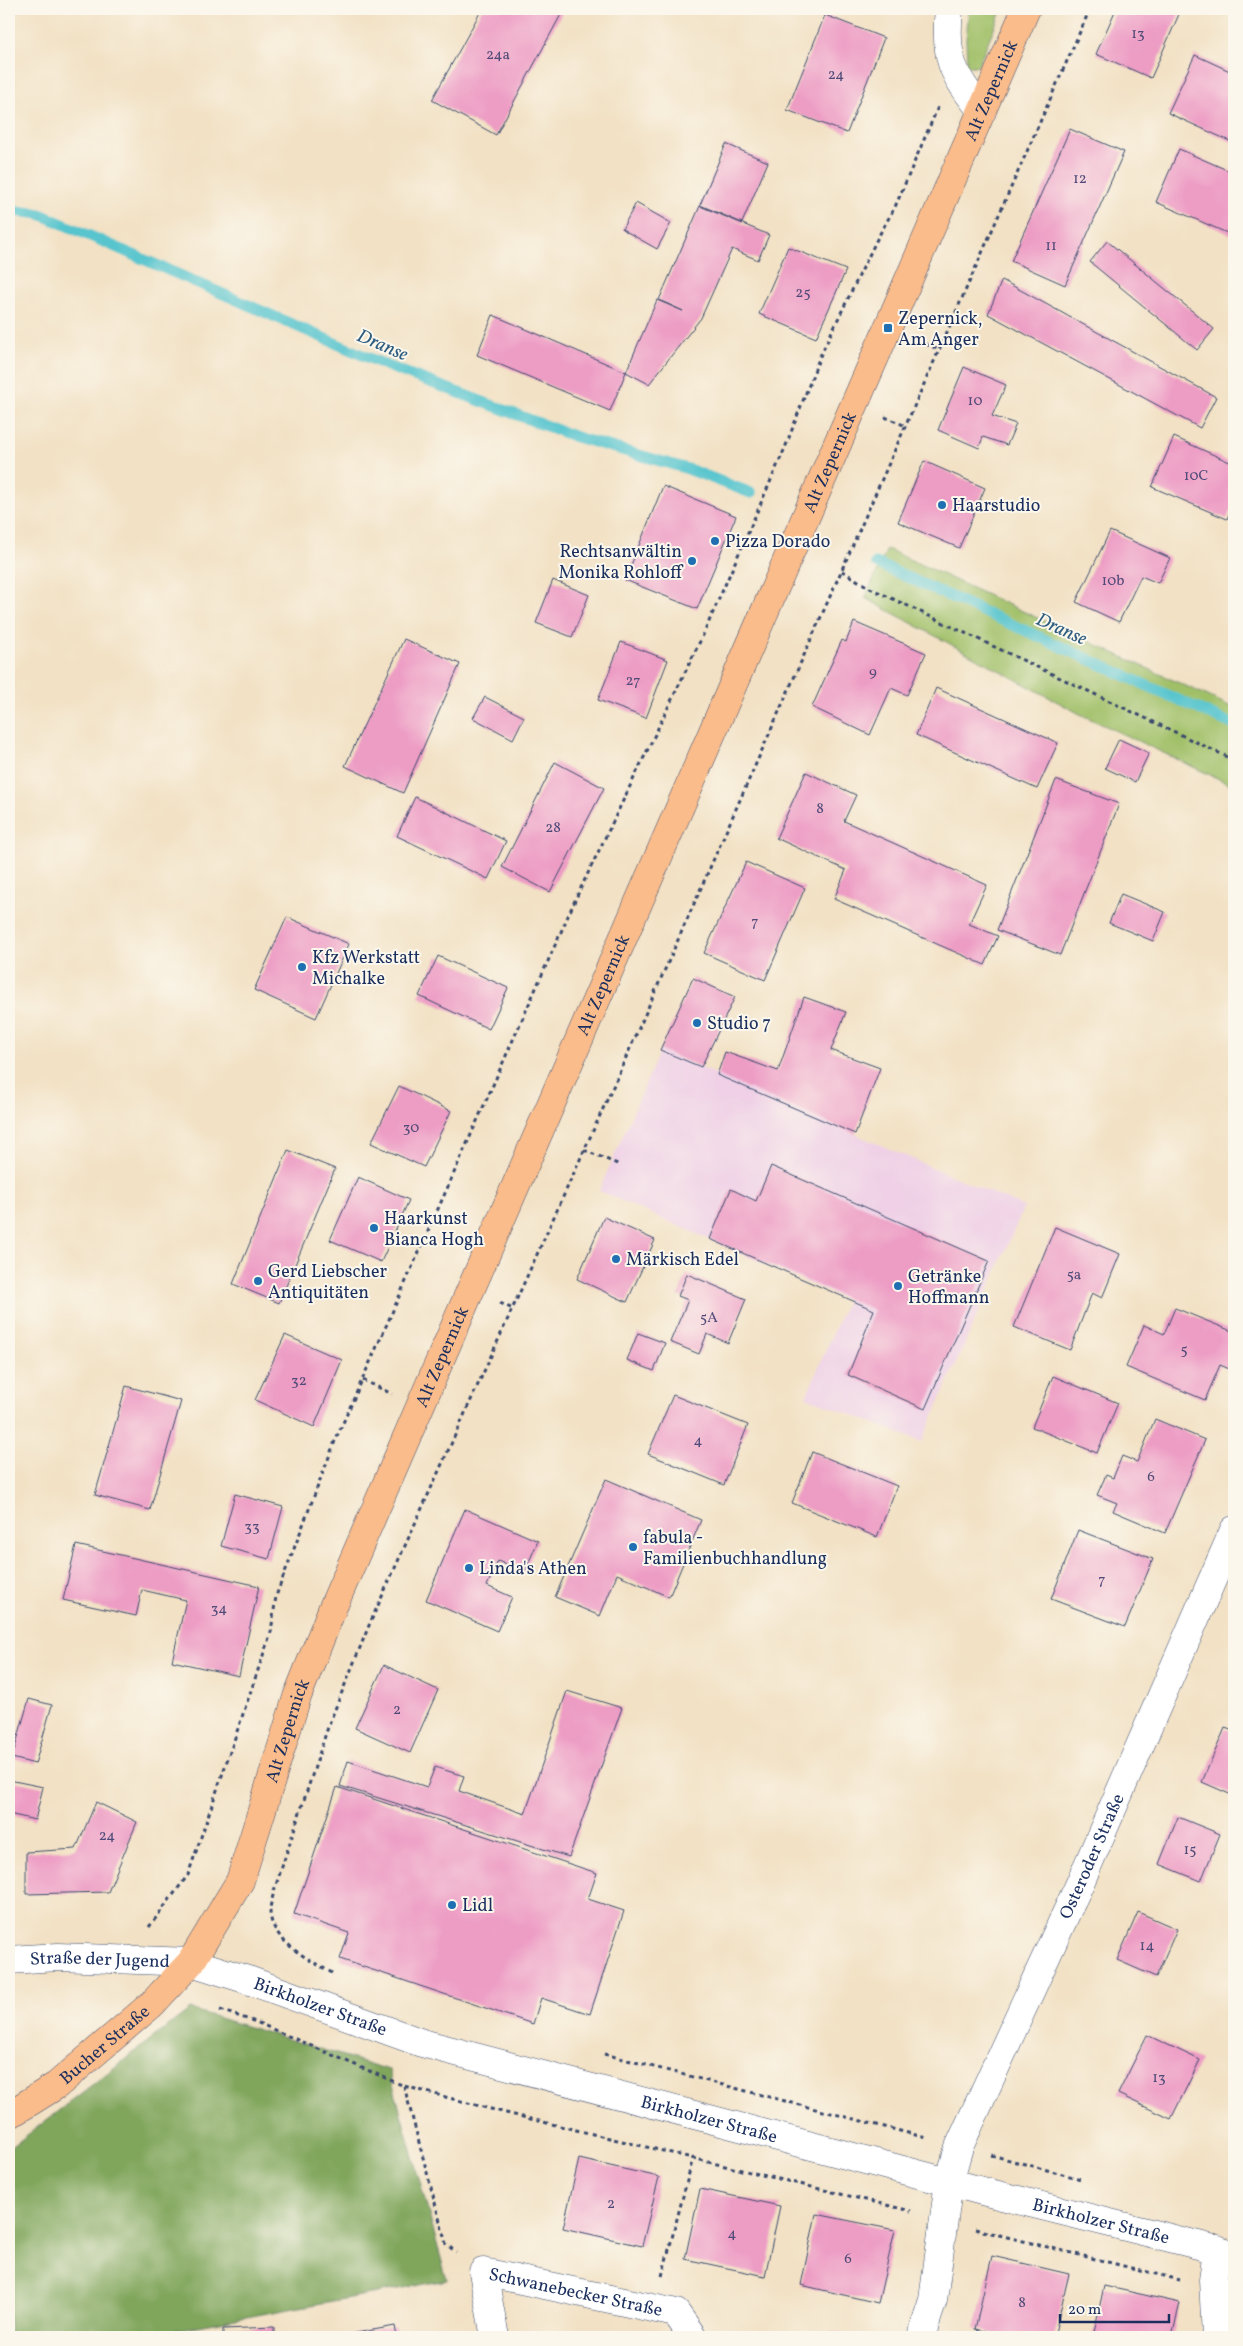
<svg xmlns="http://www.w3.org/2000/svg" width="1243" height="2346" font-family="Vollkorn,serif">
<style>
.built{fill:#efd0e6}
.green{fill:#a0c068;stroke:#5e7863}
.forest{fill:#80a65c;stroke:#4e6a5d}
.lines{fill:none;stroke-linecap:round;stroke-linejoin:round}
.stream{stroke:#58c5ce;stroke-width:11}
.building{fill:#ed9cc4}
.minor-casing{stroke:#3b4a6d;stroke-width:29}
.major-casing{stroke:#3b4a6d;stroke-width:29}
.path{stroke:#3b4a6d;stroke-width:3;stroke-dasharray:4 4;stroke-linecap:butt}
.minor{stroke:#fff;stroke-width:28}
.major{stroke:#fabc8b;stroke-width:28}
.poi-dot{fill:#1f6fb2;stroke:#fbf7ec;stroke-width:2}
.labels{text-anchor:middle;stroke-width:4;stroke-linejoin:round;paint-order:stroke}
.number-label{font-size:15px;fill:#504a78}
.street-label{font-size:18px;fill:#1b2f5e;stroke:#fbf7ec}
.poi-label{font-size:18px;fill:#1b2f5e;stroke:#fbf7ec;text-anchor:start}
.water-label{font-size:19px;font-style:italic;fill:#2d5c80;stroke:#fbf7ec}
</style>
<rect width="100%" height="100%" fill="#fbf7ec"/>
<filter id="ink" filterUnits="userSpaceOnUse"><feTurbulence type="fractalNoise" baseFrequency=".02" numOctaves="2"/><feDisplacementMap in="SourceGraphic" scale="10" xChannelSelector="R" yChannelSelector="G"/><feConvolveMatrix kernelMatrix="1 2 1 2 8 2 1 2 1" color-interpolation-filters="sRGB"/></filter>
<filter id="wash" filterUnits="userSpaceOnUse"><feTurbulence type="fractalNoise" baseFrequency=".0096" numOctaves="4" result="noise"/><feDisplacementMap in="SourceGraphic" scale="20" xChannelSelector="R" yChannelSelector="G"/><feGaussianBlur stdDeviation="1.12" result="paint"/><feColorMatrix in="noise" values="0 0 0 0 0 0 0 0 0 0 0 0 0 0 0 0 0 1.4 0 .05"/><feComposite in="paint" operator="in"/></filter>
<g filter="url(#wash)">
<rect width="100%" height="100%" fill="#f2e1c4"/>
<path class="built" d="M 660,1050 L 1024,1207 L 922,1442 L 806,1397 L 847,1300 L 599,1191 Z"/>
<g class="green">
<path d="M 969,9 L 1002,9 L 978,66 L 967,66 L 966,39 Z"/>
<path d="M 887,549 L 1234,708 L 1234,786 L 1080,714 L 865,598 Z"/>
</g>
<path class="forest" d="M 190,2009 L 389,2070 L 447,2280 L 165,2332 L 154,2337 L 9,2337 L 9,2149 Z"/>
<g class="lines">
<g class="stream">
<path d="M 9,210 L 40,214 L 390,367 L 576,437 L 688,469 L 751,493"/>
<path d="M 876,563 L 1234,725"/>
</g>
</g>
<g id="blocks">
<g class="building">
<path d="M 482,9 L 564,9 L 496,135 L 432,100 Z"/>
<path d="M 1116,9 L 1172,9 L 1180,12 L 1151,78 L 1096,54 Z"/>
<path d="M 825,15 L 884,38 L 847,133 L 787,110 Z"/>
<path d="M 1195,55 L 1234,73 L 1234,143 L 1168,113 Z"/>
<path d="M 1070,129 L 1124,152 L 1065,285 L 1011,261 Z"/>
<path d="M 726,144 L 768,162 L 742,223 L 700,205 Z"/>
<path d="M 1179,149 L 1234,173 L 1234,236 L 1156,202 Z"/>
<path d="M 636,203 L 671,223 L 657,249 L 622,229 Z"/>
<path d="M 700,206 L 769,235 L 758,260 L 732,249 L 701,318 L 649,384 L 626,372 L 610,411 L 477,355 L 493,315 L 626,372 L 657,300 L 683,311 L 659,300 Z"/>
<path d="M 1107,241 L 1214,329 L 1197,350 L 1090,262 Z"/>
<path d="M 788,247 L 846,270 L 816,338 L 759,314 Z"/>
<path d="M 1002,280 L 1216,397 L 1200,428 L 988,314 Z"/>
<path d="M 964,367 L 1006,385 L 992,416 L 1016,424 L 1007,445 L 983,437 L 979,448 L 938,430 Z"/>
<path d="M 1174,437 L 1234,464 L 1234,502 L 1227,519 L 1152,487 Z"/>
<path d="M 924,461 L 985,488 L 959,548 L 898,522 Z"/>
<path d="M 663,486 L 736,516 L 697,609 L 625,580 Z"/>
<path d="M 1110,531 L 1170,558 L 1158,583 L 1141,576 L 1119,622 L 1076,602 Z"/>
<path d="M 553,580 L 589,595 L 572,637 L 536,623 Z"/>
<path d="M 854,622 L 926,653 L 907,695 L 891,688 L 870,735 L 812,707 L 842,640 L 846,642 Z"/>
<path d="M 404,639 L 460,664 L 403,793 L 345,766 Z"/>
<path d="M 621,642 L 668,660 L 646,718 L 598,700 Z"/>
<path d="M 936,688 L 1058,743 L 1037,789 L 916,735 Z"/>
<path d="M 485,697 L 524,717 L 513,739 L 473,718 Z"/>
<path d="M 1119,739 L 1149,753 L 1135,782 L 1105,768 Z"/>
<path d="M 555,762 L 604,788 L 550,892 L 502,867 Z"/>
<path d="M 806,772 L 856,795 L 844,821 L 987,885 L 969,924 L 998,936 L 985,965 L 834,899 L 846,870 L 776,838 Z"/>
<path d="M 1056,780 L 1119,804 L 1060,955 L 997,930 Z"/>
<path d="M 415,797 L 506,841 L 488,879 L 397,836 Z"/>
<path d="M 746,862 L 805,888 L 765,980 L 704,953 Z"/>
<path d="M 1121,894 L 1165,912 L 1153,941 L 1109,923 Z"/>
<path d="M 287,917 L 349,944 L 316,1018 L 254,990 Z"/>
<path d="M 438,956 L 508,988 L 489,1029 L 419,996 Z"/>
<path d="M 693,978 L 735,997 L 701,1067 L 660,1050 Z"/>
<path d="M 804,997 L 846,1012 L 831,1050 L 880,1068 L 855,1134 L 717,1075 L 725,1052 L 778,1071 Z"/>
<path d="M 399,1086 L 451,1111 L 424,1167 L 371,1143 Z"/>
<path d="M 288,1150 L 335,1169 L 279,1303 L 233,1284 Z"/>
<path d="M 771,1166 L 989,1261 L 925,1409 L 848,1375 L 874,1310 L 710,1239 L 731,1189 L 756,1201 Z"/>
<path d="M 358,1177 L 409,1200 L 381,1262 L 330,1240 Z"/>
<path d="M 604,1217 L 655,1240 L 627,1302 L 577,1279 Z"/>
<path d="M 1055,1227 L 1120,1254 L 1102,1298 L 1092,1293 L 1070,1350 L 1014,1327 Z"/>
<path d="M 687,1274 L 746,1299 L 728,1343 L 707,1334 L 699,1354 L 670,1342 L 688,1300 L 678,1296 Z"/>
<path d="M 1175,1308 L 1234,1332 L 1234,1371 L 1220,1365 L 1205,1400 L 1126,1367 L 1144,1325 L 1164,1334 Z"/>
<path d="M 638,1333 L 665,1343 L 654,1371 L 627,1360 Z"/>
<path d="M 285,1335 L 342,1360 L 314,1427 L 255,1400 Z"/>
<path d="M 1053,1376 L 1118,1403 L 1097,1453 L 1032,1427 Z"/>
<path d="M 126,1386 L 181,1401 L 150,1510 L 95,1495 Z"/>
<path d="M 673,1395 L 748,1425 L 724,1485 L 648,1454 Z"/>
<path d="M 1155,1419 L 1205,1440 L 1165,1533 L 1113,1511 L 1117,1503 L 1097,1495 L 1106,1475 L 1113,1478 L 1122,1456 L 1137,1462 Z"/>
<path d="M 812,1452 L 897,1486 L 877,1537 L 792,1503 Z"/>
<path d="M 606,1479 L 701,1520 L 669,1597 L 617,1574 L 600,1616 L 555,1597 Z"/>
<path d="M 235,1494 L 283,1507 L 269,1559 L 221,1546 Z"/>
<path d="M 465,1509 L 538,1541 L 524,1573 L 498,1561 L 487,1586 L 512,1597 L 497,1631 L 426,1600 Z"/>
<path d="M 1078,1530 L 1153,1559 L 1125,1627 L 1051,1599 Z"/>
<path d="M 76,1545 L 259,1586 L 239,1676 L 172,1661 L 186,1600 L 142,1590 L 136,1616 L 63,1600 Z"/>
<path d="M 384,1665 L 438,1690 L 410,1753 L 355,1728 Z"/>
<path d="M 567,1691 L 622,1708 L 569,1857 L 340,1786 L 348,1761 L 427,1787 L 435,1767 L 464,1776 L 459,1791 L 525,1814 Z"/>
<path d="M 29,1699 L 52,1705 L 35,1764 L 12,1758 Z"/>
<path d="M 1225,1728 L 1234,1731 L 1234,1796 L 1202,1782 Z"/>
<path d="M 9,1780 L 43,1787 L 35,1820 L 9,1814 Z"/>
<path d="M 337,1787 L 597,1873 L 588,1899 L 624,1911 L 590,2014 L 541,1998 L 533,2024 L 340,1959 L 349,1933 L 294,1914 Z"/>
<path d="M 96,1802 L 137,1822 L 108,1892 L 26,1894 L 26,1852 L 76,1849 Z"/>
<path d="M 1178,1817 L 1220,1834 L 1201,1881 L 1159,1864 Z"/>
<path d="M 1138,1912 L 1177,1929 L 1156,1977 L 1117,1960 Z"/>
<path d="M 1147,2035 L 1200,2060 L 1171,2119 L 1118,2094 Z"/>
<path d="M 579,2159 L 659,2177 L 642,2246 L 563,2228 Z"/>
<path d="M 700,2189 L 780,2206 L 765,2276 L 685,2259 Z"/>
<path d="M 816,2214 L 895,2230 L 878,2303 L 801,2285 Z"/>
<path d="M 992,2256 L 1069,2274 L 1054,2337 L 1009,2337 L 975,2329 Z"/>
<path d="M 1104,2286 L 1180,2303 L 1172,2337 L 1093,2337 Z"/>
<path d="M 395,2326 L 397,2337 L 340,2337 L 340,2336 Z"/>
<path d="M 274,2327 L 274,2337 L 223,2337 L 223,2329 Z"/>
<path d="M 832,2332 L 848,2335 L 848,2337 L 831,2337 Z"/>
</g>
</g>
</g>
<g filter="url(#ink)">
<use href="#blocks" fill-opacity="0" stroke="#3b4a6d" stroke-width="1"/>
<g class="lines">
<g class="minor-casing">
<g id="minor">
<path d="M 949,9 C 944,59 952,73 982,111"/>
<path id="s1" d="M 9,1960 L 58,1957 L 191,1962 L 248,1980 L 422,2043 L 986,2192 L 1234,2254"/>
<path id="s2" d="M 495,2337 L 483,2272 L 676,2313 L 693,2337"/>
<path id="s3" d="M 921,2337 L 933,2300 L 949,2182 L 959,2147 L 1080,1883 L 1234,1530"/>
<path d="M 1216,2337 L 1213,2280 L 1217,2249"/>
</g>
</g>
<g class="major-casing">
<g id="major">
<path id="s4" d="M 9,2115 L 57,2085 L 152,2004 L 191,1962 L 240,1881 L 297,1697 L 333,1607 L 1026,9"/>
</g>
</g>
<g class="path">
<path d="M 918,341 L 940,350"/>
<path d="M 885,417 L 906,426"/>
<path d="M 842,571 L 870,588 L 1234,760"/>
<path d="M 584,1150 L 620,1165"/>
<path d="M 500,1303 L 513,1309"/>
<path d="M 363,1380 L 392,1394"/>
<path d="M 149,1927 L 188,1875 L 271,1632 L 276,1596 L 335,1441 L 576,898 L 704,633 L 785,448 L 820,356 L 877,239 L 895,207 L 938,107"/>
<path d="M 332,1973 C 310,1960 270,1941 270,1911 C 270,1904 273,1897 274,1891 L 329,1724 L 370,1623 L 616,1080 L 1090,9"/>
<path d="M 220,2010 L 256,2022 L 404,2086 L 506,2113 L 911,2211"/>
<path d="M 604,2054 L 927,2138"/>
<path d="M 404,2086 L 446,2244 L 456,2252"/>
<path d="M 991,2155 L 1081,2179"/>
<path d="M 975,2229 L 1180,2280"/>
<path d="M 662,2276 L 693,2158"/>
</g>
<use href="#minor" class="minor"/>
<use href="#major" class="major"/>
</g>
</g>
<g class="poi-dot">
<rect x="883" y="323" width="10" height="10" rx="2.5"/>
<circle cx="942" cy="505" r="5"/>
<circle cx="715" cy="541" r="5"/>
<circle cx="692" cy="561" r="5"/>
<circle cx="302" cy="967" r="5"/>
<circle cx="697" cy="1023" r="5"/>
<circle cx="374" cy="1228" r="5"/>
<circle cx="616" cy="1259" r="5"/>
<circle cx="258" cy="1281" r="5"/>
<circle cx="898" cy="1286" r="5"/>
<circle cx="633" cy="1547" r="5"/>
<circle cx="469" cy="1568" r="5"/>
<circle cx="452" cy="1905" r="5"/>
</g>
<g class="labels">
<g class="number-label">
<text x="1138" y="38">13</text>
<text x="498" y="59">24a</text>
<text x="836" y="79">24</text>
<text x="1080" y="183">12</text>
<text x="1051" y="250">11</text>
<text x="803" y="297">25</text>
<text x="975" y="405">10</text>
<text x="1196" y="480">10C</text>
<text x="1113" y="585">10b</text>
<text x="873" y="676">9</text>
<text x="633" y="685">27</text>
<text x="820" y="813">8</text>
<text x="553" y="832">28</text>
<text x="755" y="926">7</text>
<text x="411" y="1132">30</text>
<text x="1074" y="1279">5a</text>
<text x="709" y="1322">5A</text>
<text x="1184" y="1354">5</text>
<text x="299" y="1385">32</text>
<text x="698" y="1445">4</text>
<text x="1151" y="1481">6</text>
<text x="252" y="1531">33</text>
<text x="1102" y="1584">7</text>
<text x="219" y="1613">34</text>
<text x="397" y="1714">2</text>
<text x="107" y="1840">24</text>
<text x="1190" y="1854">15</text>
<text x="1147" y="1950">14</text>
<text x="1159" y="2082">13</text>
<text x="611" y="2208">2</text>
<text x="732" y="2238">4</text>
<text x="848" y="2263">6</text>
<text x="1022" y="2307">8</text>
</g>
<g class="street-label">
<text dy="6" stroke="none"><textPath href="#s4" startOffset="2276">Alt Zepernick</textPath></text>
<text dy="6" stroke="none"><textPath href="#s4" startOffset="1871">Alt Zepernick</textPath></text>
<text dy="6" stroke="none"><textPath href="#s4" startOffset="1301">Alt Zepernick</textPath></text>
<text dy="6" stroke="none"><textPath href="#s4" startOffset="896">Alt Zepernick</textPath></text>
<text dy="6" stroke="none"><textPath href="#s4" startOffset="491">Alt Zepernick</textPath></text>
<text dy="6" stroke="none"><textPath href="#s3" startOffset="514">Osteroder Straße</textPath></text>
<text dy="6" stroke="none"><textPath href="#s1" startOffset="91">Straße der Jugend</textPath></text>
<text dy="6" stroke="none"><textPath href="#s1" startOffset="319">Birkholzer Straße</textPath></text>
<text dy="6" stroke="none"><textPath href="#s4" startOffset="119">Bucher Straße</textPath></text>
<text dy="6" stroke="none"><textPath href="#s1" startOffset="724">Birkholzer Straße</textPath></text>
<text dy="6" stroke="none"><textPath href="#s1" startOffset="1129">Birkholzer Straße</textPath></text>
<text dy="6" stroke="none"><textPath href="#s2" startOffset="161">Schwanebecker Straße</textPath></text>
</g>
<g class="poi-label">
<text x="898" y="324">Zepernick,<tspan x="898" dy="21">Am Anger</tspan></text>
<text x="952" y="511">Haarstudio</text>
<text x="725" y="547">Pizza Dorado</text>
<text x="682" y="557" text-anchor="end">Rechtsanwältin<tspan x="682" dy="21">Monika Rohloff</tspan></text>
<text x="312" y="963">Kfz Werkstatt<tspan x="312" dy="21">Michalke</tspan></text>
<text x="707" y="1029">Studio 7</text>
<text x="384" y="1224">Haarkunst<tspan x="384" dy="21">Bianca Hogh</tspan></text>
<text x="626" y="1265">Märkisch Edel</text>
<text x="268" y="1277">Gerd Liebscher<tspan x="268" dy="21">Antiquitäten</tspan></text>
<text x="908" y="1282">Getränke<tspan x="908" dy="21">Hoffmann</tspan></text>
<text x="643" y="1543">fabula -<tspan x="643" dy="21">Familienbuchhandlung</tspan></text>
<text x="479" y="1574">Linda's Athen</text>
<text x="462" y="1911">Lidl</text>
</g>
<g class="water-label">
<text transform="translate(383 344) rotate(23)" y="7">Dranse</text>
<text transform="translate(1062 628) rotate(24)" y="7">Dranse</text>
</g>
</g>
<rect width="1243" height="2346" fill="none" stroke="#fbf7ec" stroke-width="30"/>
<path d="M1060 2314v8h109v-8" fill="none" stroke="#1b2f5e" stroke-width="2.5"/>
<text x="1068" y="2314" font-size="15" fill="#1b2f5e" stroke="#fbf7ec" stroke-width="4" paint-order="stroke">20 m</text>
</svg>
